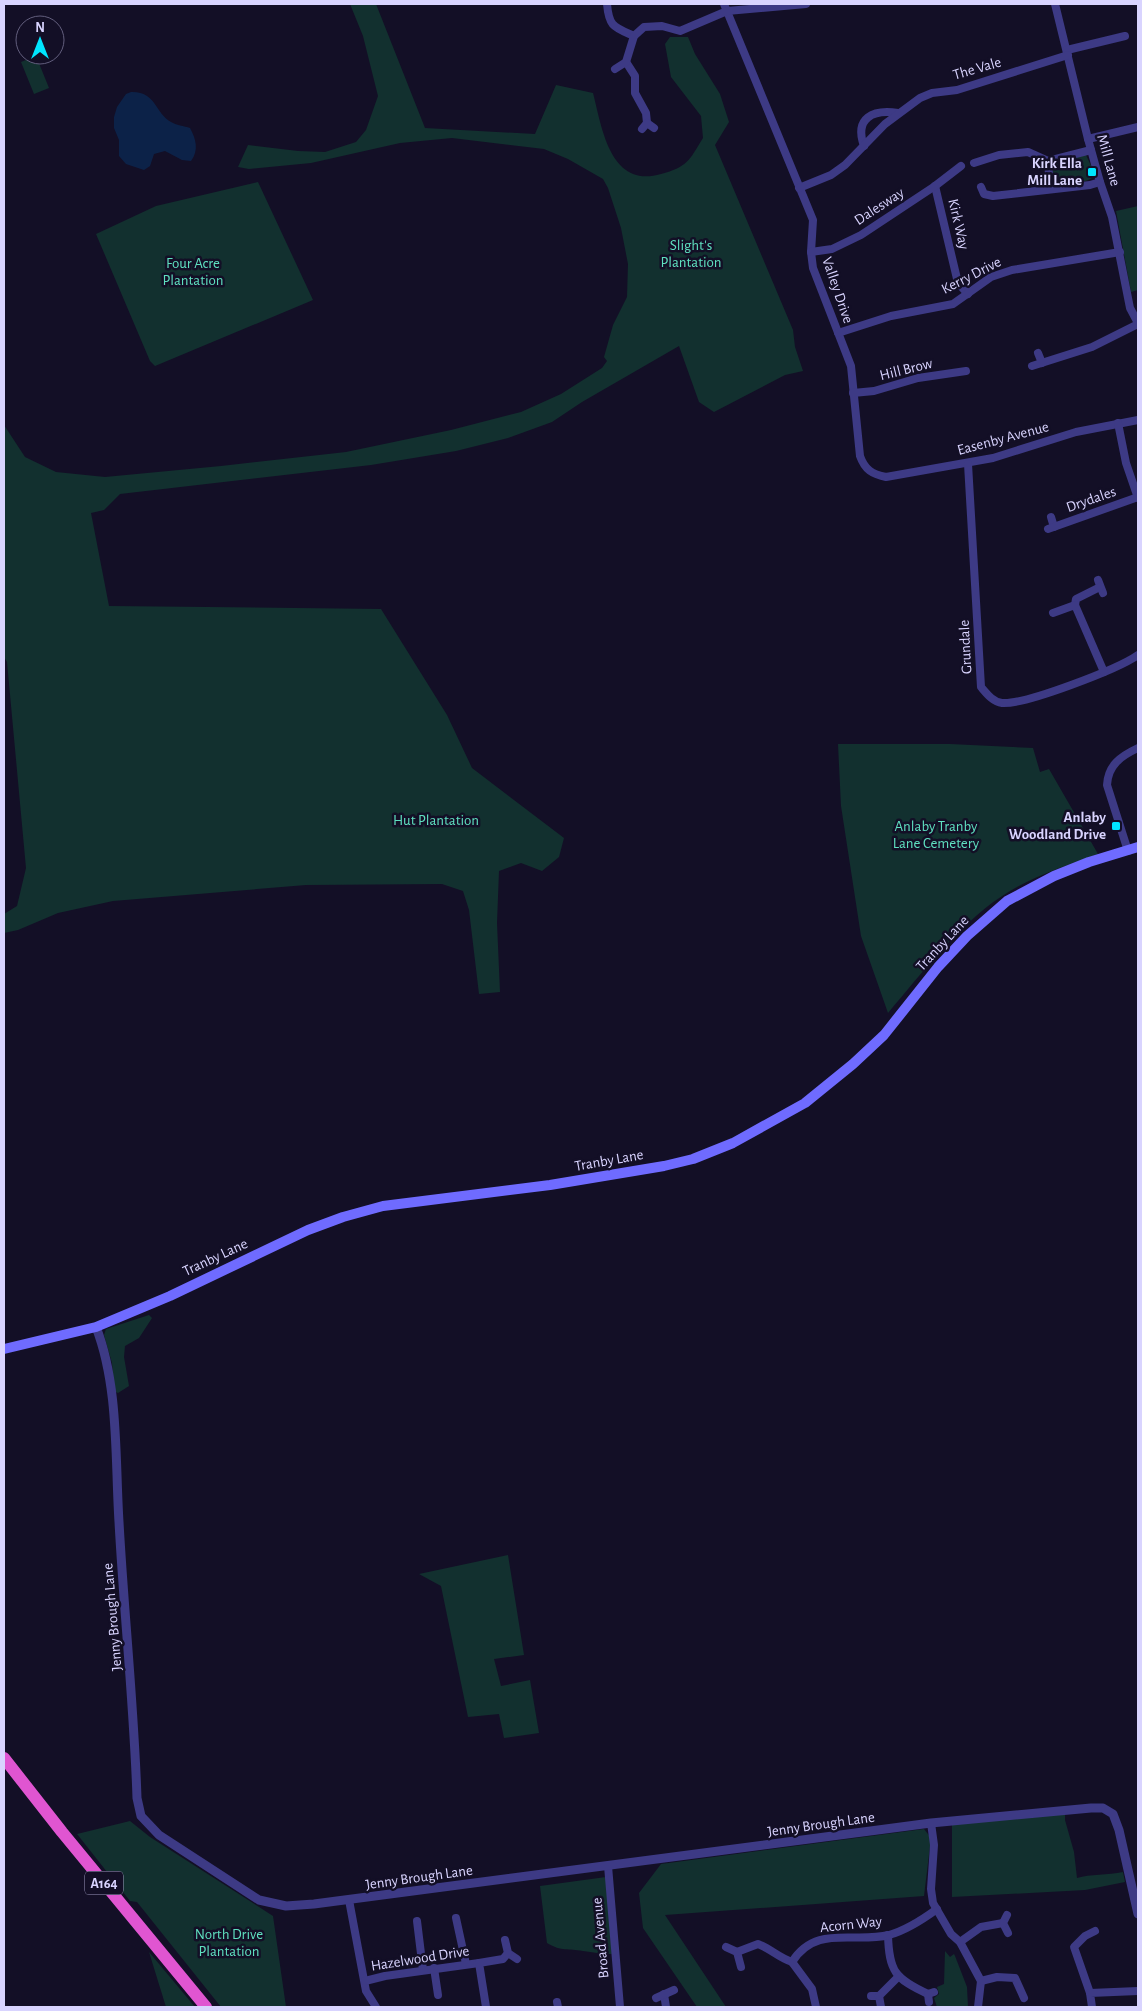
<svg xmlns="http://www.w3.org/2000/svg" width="1142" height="2011" font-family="'Alegreya Sans',sans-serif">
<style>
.green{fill:#12302f}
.water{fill:#0c2248}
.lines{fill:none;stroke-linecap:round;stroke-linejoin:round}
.minor{stroke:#3d3a85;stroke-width:8}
.tertiary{stroke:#3d3a85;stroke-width:9}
.secondary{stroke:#6f6bff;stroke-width:10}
.trunk{stroke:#e055d1;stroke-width:12}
.poi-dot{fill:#00e5ff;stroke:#130f26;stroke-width:2}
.labels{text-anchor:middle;stroke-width:5;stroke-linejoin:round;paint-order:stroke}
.shield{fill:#130f26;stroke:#9e99be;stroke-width:1}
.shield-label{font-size:14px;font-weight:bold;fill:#d9d4ff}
.street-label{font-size:15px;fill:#d9d4ff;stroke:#130f26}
.poi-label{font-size:15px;font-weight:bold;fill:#d9d4ff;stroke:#130f26;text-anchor:end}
.park-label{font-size:15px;fill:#5fe0c0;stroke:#130f26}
</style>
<rect width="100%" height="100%" fill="#130f26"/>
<g class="green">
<path d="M 350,4 L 376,4 L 425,128 L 535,134 L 556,85 L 593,93 C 602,128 610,189 661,174 C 687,167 689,161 703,138 L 701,116 L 671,77 L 665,44 L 670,37 L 688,37 L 695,54 L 720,94 L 729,122 L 715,145 L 793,330 L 795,347 L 803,371 L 785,375 L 714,412 L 699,402 L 679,346 L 582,402 L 552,422 L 508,438 L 456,451 L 371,465 L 120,494 L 104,510 L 91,513 L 109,606 L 381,609 L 447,715 L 472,768 L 564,838 L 559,857 L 542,871 L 521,863 L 499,871 L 497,923 L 500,992 L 479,994 L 469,910 L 463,891 L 442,884 L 306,885 L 113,901 L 58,913 L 18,930 L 4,933 L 4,914 L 17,906 L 26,868 L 7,662 L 4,657 L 4,425 L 25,457 L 56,472 L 105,477 L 221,466 L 346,452 L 451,430 L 521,412 L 561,394 L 602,368 L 607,361 L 604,357 L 613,325 L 627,297 L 628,264 L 621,228 L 608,188 L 603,179 L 568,159 L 544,149 L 452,138 L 400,143 L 311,163 L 249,169 L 238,167 L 248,145 L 298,151 L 325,152 L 356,142 L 366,130 L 378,96 L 363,36 Z"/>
<path d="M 36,56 L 49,88 L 34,94 L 21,62 Z"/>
<path d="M 1082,154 L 1086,155 L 1093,170 L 1092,178 C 1083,184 1064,186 1054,180 L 1051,166 L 1054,161 Z"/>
<path d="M 258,182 L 313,300 L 155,366 L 150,361 L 96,234 L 156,206 Z"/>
<path d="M 1138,206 L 1138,290 L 1131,292 L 1116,211 Z"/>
<path d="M 838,744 L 950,744 L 1033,748 L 1040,772 L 1049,769 L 1098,854 C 1068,865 1037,875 1010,891 C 964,918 922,973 888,1013 L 861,936 L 841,806 Z"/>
<path d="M 149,1315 L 152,1318 L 139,1338 L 125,1346 L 124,1357 L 129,1386 L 118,1393 L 114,1391 L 112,1363 L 104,1335 L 106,1329 Z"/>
<path d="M 508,1555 L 524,1655 L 494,1659 L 501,1686 L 530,1680 L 539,1733 L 504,1738 L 499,1714 L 468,1717 L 441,1586 L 419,1574 Z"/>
<path d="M 1065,1811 L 1065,1820 L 1074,1852 L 1077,1878 C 1090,1874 1108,1875 1123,1872 L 1125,1882 L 1085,1890 L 952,1897 L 952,1823 Z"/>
<path d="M 130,1821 L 150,1837 L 273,1916 L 286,2007 L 221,2007 L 137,1902 L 130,1901 L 77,1834 Z"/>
<path d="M 924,1829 L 931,1838 L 924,1896 L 665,1915 L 726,2007 L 697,2007 L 643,1928 L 639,1893 L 661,1864 Z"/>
<path d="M 606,1877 L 612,1954 C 601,1954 593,1952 583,1951 C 568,1948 562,1952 547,1943 L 540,1886 Z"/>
<path d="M 945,1951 L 950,1957 L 954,1954 L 955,1956 L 967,1987 L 968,2007 L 937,2007 L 934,1998 L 939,1994 L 937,1987 L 944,1984 Z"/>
<path d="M 149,1952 L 195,2007 L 166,2007 Z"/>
</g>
<path class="water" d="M 131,92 C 156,91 155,113 171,122 C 176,125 184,126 190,128 C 196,139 199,150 191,161 L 182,160 L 165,151 L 154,154 L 150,166 L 144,170 L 126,164 L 119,156 L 119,140 L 114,128 L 114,117 L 117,107 L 126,94 Z"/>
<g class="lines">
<g class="minor">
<path d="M 607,4 C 609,27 614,27 634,36"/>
<path d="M 724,4 L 813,220 L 811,252 L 813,268 L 851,366 L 860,456 C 865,470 872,474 886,477 L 993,458 L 1076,432 L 1138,420"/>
<path d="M 1055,4 L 1088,139 L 1100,182 L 1112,217 L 1130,308 L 1138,323"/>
<path d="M 1067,50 L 1125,36"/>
<path d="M 626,62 L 635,76 L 635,93 L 646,113 L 647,123"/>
<path d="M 615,69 L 626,62 L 634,36 L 644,27 L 662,26 L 680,31 L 727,11 L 806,4"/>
<path d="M 642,129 L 647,123 L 654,128"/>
<path d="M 1088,139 L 1138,127"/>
<path d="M 864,146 C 854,118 873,109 898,113"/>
<path d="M 1048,161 L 1050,189"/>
<path d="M 974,163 L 999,155 L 1028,152 L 1048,161 L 1091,150"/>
<path d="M 935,186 L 958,283 L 968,294"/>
<path d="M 981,187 L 984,194 L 993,196 L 1090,185 L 1100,182"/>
<path d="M 799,188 L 831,175 L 845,165 L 885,124 L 920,98 L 932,93 L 957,90 L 1068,55"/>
<path d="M 811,252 L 832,249 L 861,235 L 935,186 L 961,166"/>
<path d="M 838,333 L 891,316 L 953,304 L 991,277 L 1012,270 L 1120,252"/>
<path d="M 1038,353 L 1042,363"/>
<path d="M 1032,366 L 1092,347 L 1138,324"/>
<path d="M 853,393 L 874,391 L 918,378 L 966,371"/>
<path d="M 1118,423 L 1126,463 L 1138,498"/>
<path d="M 968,464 L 981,687 C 987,694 993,702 1002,703 C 1025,705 1118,669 1138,655"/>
<path d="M 1051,517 L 1054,527"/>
<path d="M 1048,529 L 1138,497"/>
<path d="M 1098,580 L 1103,593"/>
<path d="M 1075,605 L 1076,599 L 1100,587"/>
<path d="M 1053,613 L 1075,605 L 1104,672"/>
<path d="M 1128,851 L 1107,785 C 1108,765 1121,756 1138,748"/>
<path d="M 931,1823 L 934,1845 L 931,1889 L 933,1903 L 951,1934 L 960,1942 L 981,1981 L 978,2007"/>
<path d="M 608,1866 L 620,2007"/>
<path d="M 349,1900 L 366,1991 L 376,2007"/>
<path d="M 1007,1915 L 1003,1923 L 1008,1933"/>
<path d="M 456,1918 L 466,1964"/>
<path d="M 417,1921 L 423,1970"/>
<path d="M 888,1935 C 889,1971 895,1979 928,1994"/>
<path d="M 505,1940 L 508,1953 L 517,1959"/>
<path d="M 960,1942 L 981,1927 L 1003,1923"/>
<path d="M 726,1947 L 737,1952 L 741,1967"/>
<path d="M 737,1952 L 758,1944 C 771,1949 779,1958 792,1962"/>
<path d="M 434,1968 L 438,1995"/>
<path d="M 365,1981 L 385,1976 L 479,1963"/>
<path d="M 981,1981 L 997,1977 L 1015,1978 L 1024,1998"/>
<path d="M 1090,1993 L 1074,1947 L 1085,1936 L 1095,1931"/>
<path d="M 664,1994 L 666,2007"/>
<path d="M 871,1996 L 879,1996 L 881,2007"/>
<path d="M 879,1996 L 898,1977"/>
<path d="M 656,1998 L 674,1990"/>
<path d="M 557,2002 L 558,2007"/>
<path d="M 929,2002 L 928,1994 L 934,1992"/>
<path d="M 486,2007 L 479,1963 L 503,1959 L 508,1953"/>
<path d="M 816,2007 L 812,1989 L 792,1962 C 816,1924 853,1944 889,1935 C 907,1930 922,1920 937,1909"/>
<path d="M 1092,2007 L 1090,1993 L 1138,1991"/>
</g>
<path class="tertiary" d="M 96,1327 C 119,1386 115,1459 119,1522 C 124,1614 134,1705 137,1798 L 141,1816 L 159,1835 L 259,1900 L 286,1906 L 314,1904 L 931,1823 L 1091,1808 L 1103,1808 L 1113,1814 L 1119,1830 L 1138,1914"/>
<path class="secondary" d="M 4,1349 L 96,1327 L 170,1296 L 308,1230 L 343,1217 L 383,1206 L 550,1185 L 664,1166 L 693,1159 L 733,1143 L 805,1103 L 853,1064 L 884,1035 L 938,967 L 967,936 L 1007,901 L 1054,876 L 1089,862 L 1138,847"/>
<path class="trunk" d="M 4,1758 L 62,1832 L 206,2007"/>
</g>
<g class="poi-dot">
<rect x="1087" y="167" width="10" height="10" rx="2.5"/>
<rect x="1111" y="821" width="10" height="10" rx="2.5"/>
</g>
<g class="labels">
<rect class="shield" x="85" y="1871.5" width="38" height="23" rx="4"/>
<g class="shield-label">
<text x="104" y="1888">A164</text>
</g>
<g class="street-label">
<text transform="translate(977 68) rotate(-16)" y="5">The Vale</text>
<text transform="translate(1109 160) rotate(74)" y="5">Mill Lane</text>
<text transform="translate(879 206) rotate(-33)" y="5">Dalesway</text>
<text transform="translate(959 224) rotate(77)" y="5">Kirk Way</text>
<text transform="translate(971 275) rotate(-27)" y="5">Kerry Drive</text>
<text transform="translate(838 290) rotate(71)" y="5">Valley Drive</text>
<text transform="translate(906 369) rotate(-14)" y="5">Hill Brow</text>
<text transform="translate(1003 438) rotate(-15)" y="5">Easenby Avenue</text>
<text transform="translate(1091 499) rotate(-19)" y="5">Drydales</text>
<text transform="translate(965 647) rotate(-93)" y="5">Grundale</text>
<text transform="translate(942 943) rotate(-47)" y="5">Tranby Lane</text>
<text transform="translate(609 1160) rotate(-10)" y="5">Tranby Lane</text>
<text transform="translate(215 1257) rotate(-25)" y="5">Tranby Lane</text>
<text transform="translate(112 1617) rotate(-95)" y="5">Jenny Brough Lane</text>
<text transform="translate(821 1824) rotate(-8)" y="5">Jenny Brough Lane</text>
<text transform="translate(419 1877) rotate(-8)" y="5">Jenny Brough Lane</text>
<text transform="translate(851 1924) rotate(-6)" y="5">Acorn Way</text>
<text transform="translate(600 1938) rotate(-95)" y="5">Broad Avenue</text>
<text transform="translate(420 1958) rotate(-9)" y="5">Hazelwood Drive</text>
</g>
<g class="poi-label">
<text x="1082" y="168">Kirk Ella<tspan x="1082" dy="17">Mill Lane</tspan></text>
<text x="1106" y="822">Anlaby<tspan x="1106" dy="17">Woodland Drive</tspan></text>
</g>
<g class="park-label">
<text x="691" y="250">Slight's<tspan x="691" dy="17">Plantation</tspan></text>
<text x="193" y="268">Four Acre<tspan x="193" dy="17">Plantation</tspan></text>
<text x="436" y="825">Hut Plantation</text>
<text x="936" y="831">Anlaby Tranby<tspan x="936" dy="17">Lane Cemetery</tspan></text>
<text x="229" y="1939">North Drive<tspan x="229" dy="17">Plantation</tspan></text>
</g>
</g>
<rect width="1142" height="2011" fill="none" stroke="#d9d4ff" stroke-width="10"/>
<g transform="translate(40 40)"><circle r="24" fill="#130f26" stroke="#625e7d"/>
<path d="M0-4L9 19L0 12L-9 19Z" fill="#00e5ff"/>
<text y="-8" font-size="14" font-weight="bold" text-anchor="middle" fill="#d9d4ff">N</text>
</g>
</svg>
